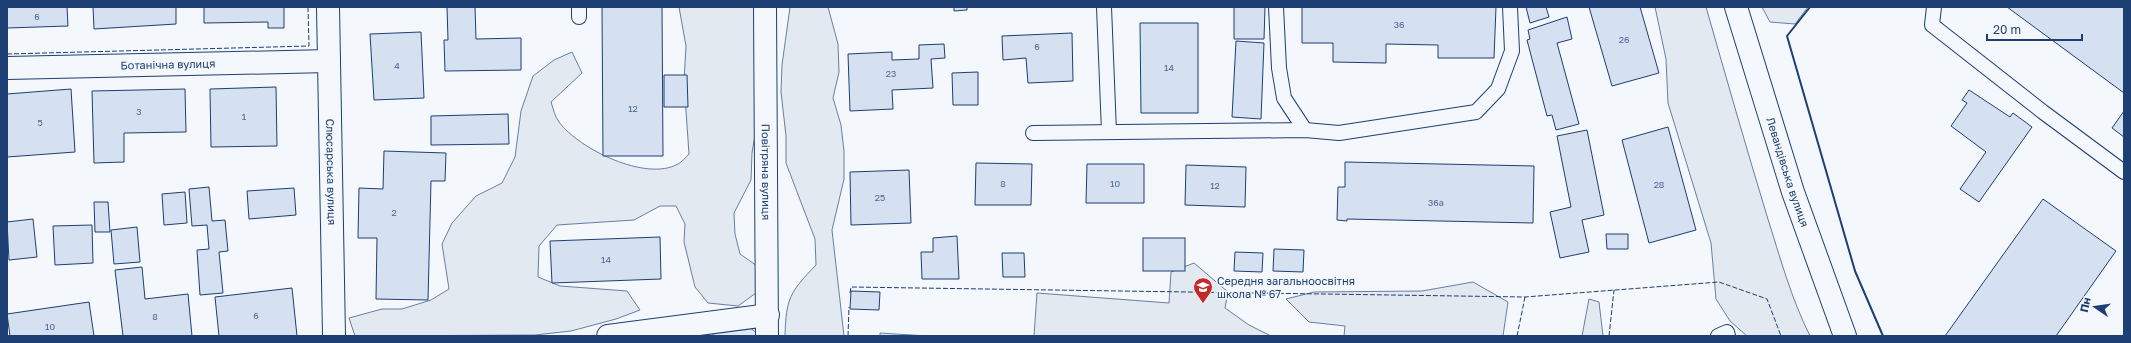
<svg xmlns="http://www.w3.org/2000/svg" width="2131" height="343" font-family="'Golos Text',sans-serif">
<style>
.green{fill:#e3e9f0;stroke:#687fa3}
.building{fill:#d5e0f0;stroke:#1d3f73}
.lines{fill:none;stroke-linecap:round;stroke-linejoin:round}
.lane-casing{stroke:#1d3f73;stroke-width:16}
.street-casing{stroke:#1d3f73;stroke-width:24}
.secondary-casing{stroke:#1d3f73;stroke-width:24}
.lane{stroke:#f4f7fb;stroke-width:14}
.street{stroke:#f4f7fb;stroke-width:22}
.secondary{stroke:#f4f7fb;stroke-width:22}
.fence{stroke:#1d3f73;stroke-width:1;stroke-dasharray:5 2;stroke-linecap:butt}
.wall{stroke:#1d3f73;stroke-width:2}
.labels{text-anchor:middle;stroke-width:3;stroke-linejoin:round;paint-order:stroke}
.number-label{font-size:9px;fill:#4b6792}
.street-label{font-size:11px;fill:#1d3f73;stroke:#f4f7fb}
.poi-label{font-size:11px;fill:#1d3f73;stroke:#f4f7fb;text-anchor:start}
</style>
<rect width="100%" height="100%" fill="#f4f7fb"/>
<g class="green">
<path d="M 679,7 L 759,7 L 757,123 L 752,153 L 751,180 L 734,213 L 735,234 L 740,254 L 760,268 L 756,293 L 738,306 L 708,303 L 695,287 L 684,242 L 685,224 L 676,206 L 660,206 L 634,220 L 557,225 L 539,246 L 538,277 L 560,286 L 627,291 L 640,310 L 616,319 L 571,331 L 535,335 L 355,336 L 349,318 L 382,309 L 402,309 L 431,300 L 449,289 L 442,244 L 452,223 L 476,196 L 502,183 L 515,157 L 521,111 L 533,76 L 554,60 L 572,52 L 582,73 L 551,102 C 553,108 555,117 559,122 C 579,149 646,182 678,164 C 682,162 686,157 689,154 L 684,82 L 686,46 Z"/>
<path d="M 790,7 L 828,7 L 838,44 L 839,72 L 833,98 L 841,125 L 844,151 L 844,179 L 832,230 L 844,336 L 785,336 C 786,298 790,292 816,265 L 815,239 L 786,163 L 786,136 L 781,92 L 782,65 Z"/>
<path d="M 1655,7 L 1706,7 C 1726,77 1746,147 1767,216 C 1780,257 1791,298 1810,336 L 1747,336 L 1730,321 L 1716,299 L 1711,243 L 1668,103 L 1666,59 Z"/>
<path d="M 1762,7 L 1808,7 L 1795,24 L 1770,22 Z"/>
<path d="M 1194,263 L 1228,292 L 1225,308 L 1249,325 L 1271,336 L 1034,336 L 1037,293 L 1169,303 L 1171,272 Z"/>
<path d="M 1473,282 L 1508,302 L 1503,336 L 1344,336 L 1345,326 L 1309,322 L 1286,299 L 1314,292 L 1422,291 Z"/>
<path d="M 1589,299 L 1599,302 L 1603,336 L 1582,336 Z"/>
<path d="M 726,310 L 761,336 L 713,336 L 713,329 Z"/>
<path d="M 880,333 L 927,336 L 880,336 Z"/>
</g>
<g class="building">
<path d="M 7,7 L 67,7 L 68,26 L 7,28 Z"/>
<path d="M 93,7 L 176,7 L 176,24 L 94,29 Z"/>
<path d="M 204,7 L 284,7 L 284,28 L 268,28 L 268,22 L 204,23 Z"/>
<path d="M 447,7 L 475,7 L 476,39 L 521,38 L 521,70 L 445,71 L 444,40 L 448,40 Z"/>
<path d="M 602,7 L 662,7 L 663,156 L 603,156 Z"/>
<path d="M 954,7 L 967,7 L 967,10 L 954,11 Z"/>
<path d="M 1234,7 L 1265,7 L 1264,39 L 1234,39 Z"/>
<path d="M 1302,7 L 1496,7 L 1494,58 L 1438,58 L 1438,45 L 1386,44 L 1386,63 L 1333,62 L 1333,43 L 1302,43 Z"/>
<path d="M 1526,7 L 1546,7 L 1549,17 L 1530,23 Z"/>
<path d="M 1589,7 L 1640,7 L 1659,73 L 1612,86 Z"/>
<path d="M 2007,7 L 2124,7 L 2124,93 Z"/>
<path d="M 1567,17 L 1572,39 L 1557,43 L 1579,124 L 1556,130 L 1552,115 L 1547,116 L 1527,40 L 1530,39 L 1528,30 Z"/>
<path d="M 1140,23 L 1198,23 L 1198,113 L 1141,113 Z"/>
<path d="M 421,32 L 424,98 L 374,100 L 370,34 Z"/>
<path d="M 1072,33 L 1073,81 L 1028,83 L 1026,58 L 1003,60 L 1002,36 Z"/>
<path d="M 1236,41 L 1264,43 L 1261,119 L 1232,117 Z"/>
<path d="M 944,44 L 945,58 L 931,59 L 933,88 L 892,90 L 893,109 L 850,111 L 848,54 L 892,52 L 892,60 L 919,59 L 919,45 Z"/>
<path d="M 978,72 L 978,105 L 953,105 L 952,73 Z"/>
<path d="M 664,75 L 687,75 L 688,107 L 664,107 Z"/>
<path d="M 276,87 L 277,146 L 211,147 L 210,89 Z"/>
<path d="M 71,89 L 75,152 L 7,157 L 7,94 Z"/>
<path d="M 185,89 L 186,132 L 124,133 L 124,162 L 94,163 L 92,91 Z"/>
<path d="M 1969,90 L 2010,117 L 2013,113 L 2032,127 L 1979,202 L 1960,189 L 1986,152 L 1951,126 L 1967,103 L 1962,100 Z"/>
<path d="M 2124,111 L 2124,137 L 2112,128 Z"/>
<path d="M 508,114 L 509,144 L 431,145 L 431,116 Z"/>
<path d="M 1668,127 L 1696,230 L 1649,243 L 1622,140 Z"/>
<path d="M 1587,130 L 1604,215 L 1582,220 L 1589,252 L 1560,258 L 1550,212 L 1571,207 L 1557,136 Z"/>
<path d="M 384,151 L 446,153 L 445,181 L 431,181 L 428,300 L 376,299 L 377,238 L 358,238 L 359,188 L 383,189 Z"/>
<path d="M 1345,162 L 1534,166 L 1533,223 L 1347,219 L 1347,221 L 1337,220 L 1338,187 L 1345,187 Z"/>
<path d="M 976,163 L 1032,164 L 1031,205 L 975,205 Z"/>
<path d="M 1087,164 L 1144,164 L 1144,203 L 1086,203 Z"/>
<path d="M 1186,165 L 1246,167 L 1245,207 L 1185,205 Z"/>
<path d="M 909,170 L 911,223 L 851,225 L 850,172 Z"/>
<path d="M 209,187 L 212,221 L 225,220 L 228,251 L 219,252 L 223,293 L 200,295 L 197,250 L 209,249 L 207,225 L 192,226 L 189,189 Z"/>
<path d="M 294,188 L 296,215 L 249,219 L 247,191 Z"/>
<path d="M 185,192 L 187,223 L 164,225 L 162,194 Z"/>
<path d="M 2043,199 L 2116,251 L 2056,336 L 1945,336 Z"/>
<path d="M 94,202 L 108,202 L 110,232 L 95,232 Z"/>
<path d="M 33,219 L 37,257 L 9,260 L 7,222 Z"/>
<path d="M 92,225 L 93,263 L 55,265 L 53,226 Z"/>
<path d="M 137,227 L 140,262 L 114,264 L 111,230 Z"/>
<path d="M 1606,234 L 1628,234 L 1628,249 L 1607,249 Z"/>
<path d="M 957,236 L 959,279 L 922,279 L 921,252 L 933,252 L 933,238 Z"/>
<path d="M 660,237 L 661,279 L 552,283 L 550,241 Z"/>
<rect x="1143" y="238" width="42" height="33"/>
<path d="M 1274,249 L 1304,250 L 1303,272 L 1273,271 Z"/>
<path d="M 1235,252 L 1263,253 L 1262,272 L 1234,271 Z"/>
<path d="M 1002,253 L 1024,253 L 1025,277 L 1003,277 Z"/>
<path d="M 142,267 L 145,299 L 188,294 L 192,336 L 123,336 L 115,270 Z"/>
<path d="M 292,288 L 297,336 L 219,336 L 215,297 Z"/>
<path d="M 851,291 L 880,292 L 879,310 L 850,309 Z"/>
<path d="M 89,302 L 94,336 L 10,336 L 7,314 Z"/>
</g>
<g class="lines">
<g class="lane-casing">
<g id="lane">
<path d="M 1104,7 L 1109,132"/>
<path d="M 1276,7 L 1279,68 L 1284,98 L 1305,130"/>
<path d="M 1934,7 L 1932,25 L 2043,112 L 2124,172"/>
<path d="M 579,17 L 579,7"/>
<path d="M 1033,133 L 1305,130 L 1339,133 L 1476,112 L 1498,89 L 1512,51 L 1510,7"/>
<path d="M 1718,336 L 1727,332 L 1728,336"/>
</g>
</g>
<g class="street-casing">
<g id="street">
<path id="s1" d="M 328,7 L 334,336"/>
<path id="s2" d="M 7,68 L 329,61"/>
<path d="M 608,336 L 768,315"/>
</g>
</g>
<g class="secondary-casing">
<g id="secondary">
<path id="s3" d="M 765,7 L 767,336"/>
<path id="s4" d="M 1736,7 L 1793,192 L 1845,336"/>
</g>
</g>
<use href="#lane" class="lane"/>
<use href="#street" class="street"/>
<use href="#secondary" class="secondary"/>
<g class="fence">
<path d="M 7,54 L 309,46 L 308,7"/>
<path d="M 850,293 L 851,287 L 1525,297 L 1719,282 L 1767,299 L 1781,336"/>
<path d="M 848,336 L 849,307"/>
<path d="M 1517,336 L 1525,297"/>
<path d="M 1609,336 L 1614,290"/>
</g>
<path class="wall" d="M 1810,7 L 1787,36 L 1855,271 L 1883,336"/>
</g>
<defs>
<g id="school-pin" transform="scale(1)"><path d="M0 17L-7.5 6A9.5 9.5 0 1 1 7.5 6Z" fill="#c62828" stroke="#f4f7fb"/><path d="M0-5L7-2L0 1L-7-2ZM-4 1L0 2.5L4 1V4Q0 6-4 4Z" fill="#fff"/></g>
</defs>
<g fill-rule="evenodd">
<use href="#school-pin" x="1203" y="287"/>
</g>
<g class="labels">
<g class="number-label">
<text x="37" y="20">6</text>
<text x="1399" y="28">36</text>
<text x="1624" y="43">26</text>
<text x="1037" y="50">6</text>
<text x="397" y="69">4</text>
<text x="1169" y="71">14</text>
<text x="891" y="77">23</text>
<text x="633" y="112">12</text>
<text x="139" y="115">3</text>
<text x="244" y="120">1</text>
<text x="40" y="126">5</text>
<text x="1003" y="187">8</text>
<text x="1115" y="187">10</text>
<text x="1659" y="188">28</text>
<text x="1215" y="189">12</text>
<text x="880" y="201">25</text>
<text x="1436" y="206">36а</text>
<text x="394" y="216">2</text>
<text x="606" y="263">14</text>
<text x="256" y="319">6</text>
<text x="155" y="320">8</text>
<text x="50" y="330">10</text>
</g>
<g class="street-label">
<text dy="4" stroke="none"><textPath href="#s2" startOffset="161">Ботанічна вулиця</textPath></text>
<text dy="4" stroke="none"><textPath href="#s3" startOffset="165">Повітряна вулиця</textPath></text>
<text dy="4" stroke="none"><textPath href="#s1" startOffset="165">Слюсарська вулиця</textPath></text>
<text dy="4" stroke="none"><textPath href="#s4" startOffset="173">Левандівська вулиця</textPath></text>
</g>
<g class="poi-label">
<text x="1217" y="285">Середня загальноосвітня<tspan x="1217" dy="13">школа № 67</tspan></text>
</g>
</g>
<rect width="2131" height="343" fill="none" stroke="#1d3f73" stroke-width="16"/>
<g transform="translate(2095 307) rotate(283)" stroke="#f4f7fb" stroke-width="3" paint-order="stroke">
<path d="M0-3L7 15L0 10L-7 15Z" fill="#1d3f73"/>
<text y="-6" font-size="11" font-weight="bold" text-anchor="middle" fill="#1d3f73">Пн</text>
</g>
<path d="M1987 34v6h95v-6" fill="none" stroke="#1d3f73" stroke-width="2"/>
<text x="1993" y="34" font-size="12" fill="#1d3f73" stroke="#f4f7fb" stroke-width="3" paint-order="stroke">20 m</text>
</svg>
